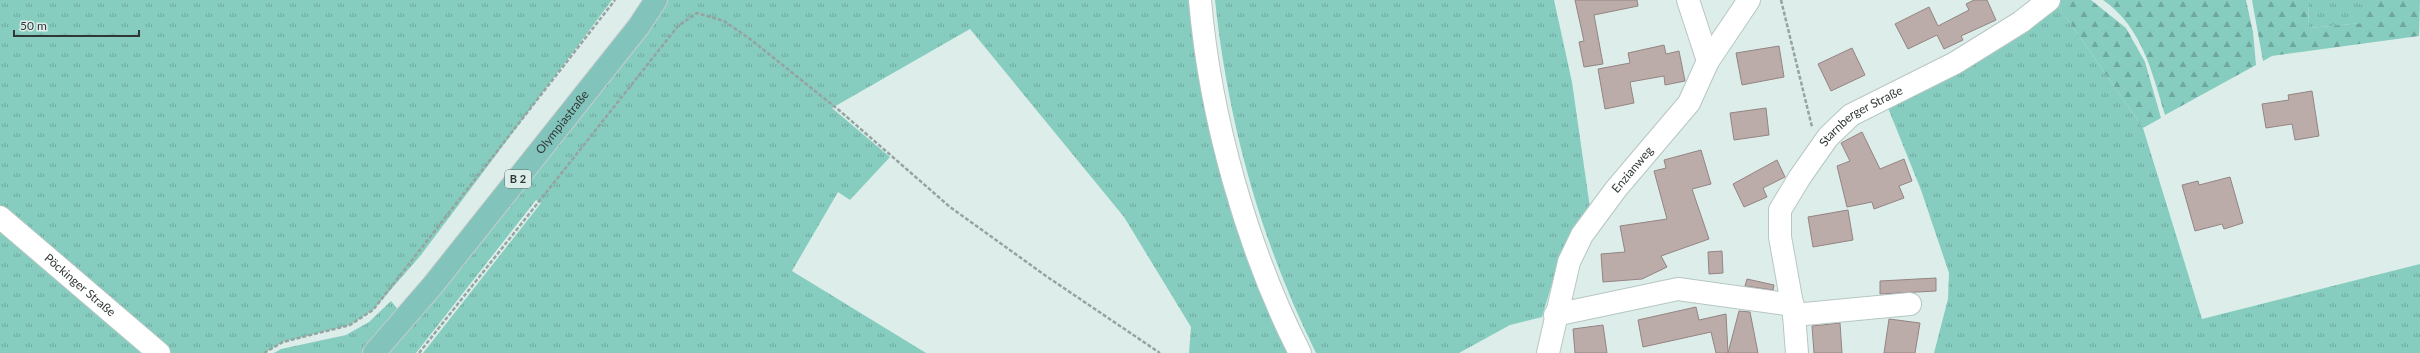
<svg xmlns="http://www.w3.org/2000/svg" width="2420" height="353" font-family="Lato,sans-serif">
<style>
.grass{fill:url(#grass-tufts)}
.forest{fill:url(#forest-firs)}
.building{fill:#bbaba9;stroke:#948483}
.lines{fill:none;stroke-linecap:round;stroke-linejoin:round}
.minor-casing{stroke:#b6c7c3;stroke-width:24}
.major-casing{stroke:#c9cbcb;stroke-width:24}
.path{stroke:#96a3a0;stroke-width:2.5;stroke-dasharray:4 2;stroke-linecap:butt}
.minor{stroke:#fff;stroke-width:22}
.major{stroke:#82c4bb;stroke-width:22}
.labels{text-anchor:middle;stroke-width:3.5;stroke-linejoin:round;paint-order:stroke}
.shield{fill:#ddeeea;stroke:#646e6c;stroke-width:1}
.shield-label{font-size:11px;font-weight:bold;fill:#303736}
.street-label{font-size:12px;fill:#303736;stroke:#ddeeea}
</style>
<defs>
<pattern id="grass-tufts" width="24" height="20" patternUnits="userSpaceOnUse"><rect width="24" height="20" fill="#86cdc0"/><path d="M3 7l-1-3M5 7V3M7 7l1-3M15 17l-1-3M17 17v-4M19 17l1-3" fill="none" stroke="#6ea79d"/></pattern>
<pattern id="forest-firs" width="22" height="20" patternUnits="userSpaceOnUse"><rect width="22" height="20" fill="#86cdc0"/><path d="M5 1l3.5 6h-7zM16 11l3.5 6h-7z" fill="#6ea79d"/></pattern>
</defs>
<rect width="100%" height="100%" fill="#ddeeea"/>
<g class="grass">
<path d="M 0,0 L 612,0 L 421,255 L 373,310 L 350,325 L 283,342 L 264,353 L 0,353 Z"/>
<path d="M 662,0 L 1192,0 L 1291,353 L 1189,353 L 1191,327 L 1124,217 L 970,29 L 832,108 L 890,157 L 850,200 L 838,192 L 792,271 L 926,353 L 423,353 L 541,203 L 536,200 L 416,353 L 387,353 Z"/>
<path d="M 1215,0 L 1554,0 L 1572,82 L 1590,208 L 1559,260 L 1542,317 L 1510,325 L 1459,353 L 1316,353 C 1261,242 1228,123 1215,0 Z"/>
<path d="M 2054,0 L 2143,128 L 2202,319 L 2420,264 L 2420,353 L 1934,353 L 1948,299 L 1949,273 L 1921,190 L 1886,103 Z"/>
<path d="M 2308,0 L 2361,0 L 2362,23 L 2309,28 Z"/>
<path d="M 391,301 L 401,313 L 365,353 L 274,353 L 281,349 L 346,335 L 369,322 Z"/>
</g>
<g class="forest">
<path d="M 2054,0 L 2091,0 L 2126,28 L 2145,62 L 2161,118 L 2143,128 Z"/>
<path d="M 2103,0 L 2246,0 L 2253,32 L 2256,65 L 2165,115 C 2152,72 2142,27 2103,0 Z"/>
<path d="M 2252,0 L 2308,0 L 2309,28 L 2361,23 L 2361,0 L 2420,0 L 2419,36 L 2272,56 L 2263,61 Z"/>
</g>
<g class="building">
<path d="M 1575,0 L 1637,0 L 1638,6 L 1594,15 L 1603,64 L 1584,67 L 1579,42 L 1584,41 Z"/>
<path d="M 1974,0 L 1987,0 L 1996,20 L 1961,36 L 1963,40 L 1944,49 L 1937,35 L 1908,49 L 1895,24 L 1929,7 L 1938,26 L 1969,10 L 1966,4 Z"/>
<path d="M 1664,45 L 1666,54 L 1679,51 L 1685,81 L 1665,85 L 1664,76 L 1630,82 L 1634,103 L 1605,109 L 1598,69 L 1630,63 L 1628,53 Z"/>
<path d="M 1779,46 L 1784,77 L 1742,85 L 1736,53 Z"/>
<path d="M 1852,48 L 1865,75 L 1831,91 L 1818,64 Z"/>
<path d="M 2312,91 L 2319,136 L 2295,140 L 2292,124 L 2266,128 L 2262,104 L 2289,100 L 2288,95 Z"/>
<path d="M 1766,108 L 1769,135 L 1734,140 L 1730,113 Z"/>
<path d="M 1862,132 L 1880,169 L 1904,159 L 1912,181 L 1899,186 L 1904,198 L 1874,209 L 1872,202 L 1847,207 L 1837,166 L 1850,161 L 1841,143 Z"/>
<path d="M 1701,150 L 1711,184 L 1692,189 L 1709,239 L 1661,256 L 1667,267 L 1642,279 L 1603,282 L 1601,254 L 1625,252 L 1620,226 L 1667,219 L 1654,171 L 1666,168 L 1664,160 Z"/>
<path d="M 1777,160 L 1785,177 L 1763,188 L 1767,197 L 1744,207 L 1733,184 Z"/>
<path d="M 2230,177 L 2243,223 L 2224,229 L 2222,224 L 2195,231 L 2182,185 L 2198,181 L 2199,185 Z"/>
<path d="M 1848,210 L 1853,240 L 1813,247 L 1808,217 Z"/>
<path d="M 1722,251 L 1723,273 L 1709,274 L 1708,252 Z"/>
<path d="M 1936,278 L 1936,291 L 1880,294 L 1880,281 Z"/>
<path d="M 1747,279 L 1774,285 L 1773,290 L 1745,286 Z"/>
<path d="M 1696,307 L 1699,320 L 1726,314 L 1728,353 L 1716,353 L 1711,332 L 1643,347 L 1638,320 Z"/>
<path d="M 1739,311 L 1750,312 L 1758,353 L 1728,353 Z"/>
<path d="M 1889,319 L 1920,323 L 1915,353 L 1884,353 Z"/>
<path d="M 1840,323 L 1842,353 L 1814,353 L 1812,326 Z"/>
<path d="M 1603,325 L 1607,353 L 1575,353 L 1573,329 Z"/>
</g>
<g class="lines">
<g class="minor-casing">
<g id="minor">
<path d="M 1200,0 C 1210,117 1247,249 1300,353"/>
<path d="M 1688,0 L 1708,61"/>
<path id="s1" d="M 0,217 L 159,353"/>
<path d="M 1555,315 L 1678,289 L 1793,305"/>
<path d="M 1794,315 L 1910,304"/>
<path id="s2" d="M 1548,353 L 1569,262 L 1582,235 L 1616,189 L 1689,103 L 1708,61 L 1749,0"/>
<path id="s3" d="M 1797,353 L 1794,315 L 1780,237 L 1780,210 L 1800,177 L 1828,137 L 1851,115 L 1955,63 L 2021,22 L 2049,0"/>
</g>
</g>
<g class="major-casing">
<g id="major">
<path id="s4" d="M 374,353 L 433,285 L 639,26 L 656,0"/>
</g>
</g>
<g class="path">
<path d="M 1781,0 L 1812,127"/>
<path d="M 264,353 L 283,342 L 350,325 L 373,310 L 615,0"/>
<path d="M 419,353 L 678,26 L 697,13 L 724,21 L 750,39 L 840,111 L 950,207 L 1046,276 L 1160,353"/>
</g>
<use href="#minor" class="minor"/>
<use href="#major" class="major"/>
</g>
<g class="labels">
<rect class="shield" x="505" y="170" width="26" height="18" rx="3"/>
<g class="shield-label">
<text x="518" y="183">B 2</text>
</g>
<g class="street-label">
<text dy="4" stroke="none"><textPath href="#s3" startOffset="271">Starnberger Straße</textPath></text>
<text dy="4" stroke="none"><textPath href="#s4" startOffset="298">Olympiastraße</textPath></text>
<text dy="4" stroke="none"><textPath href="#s2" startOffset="206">Enzianweg</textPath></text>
<text dy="4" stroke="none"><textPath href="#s1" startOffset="105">Pöckinger Straße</textPath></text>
</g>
</g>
<path d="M14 30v6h125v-6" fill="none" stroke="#303736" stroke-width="2"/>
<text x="20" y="30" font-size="12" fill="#303736" stroke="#ddeeea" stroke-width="3" paint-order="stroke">50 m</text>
</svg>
